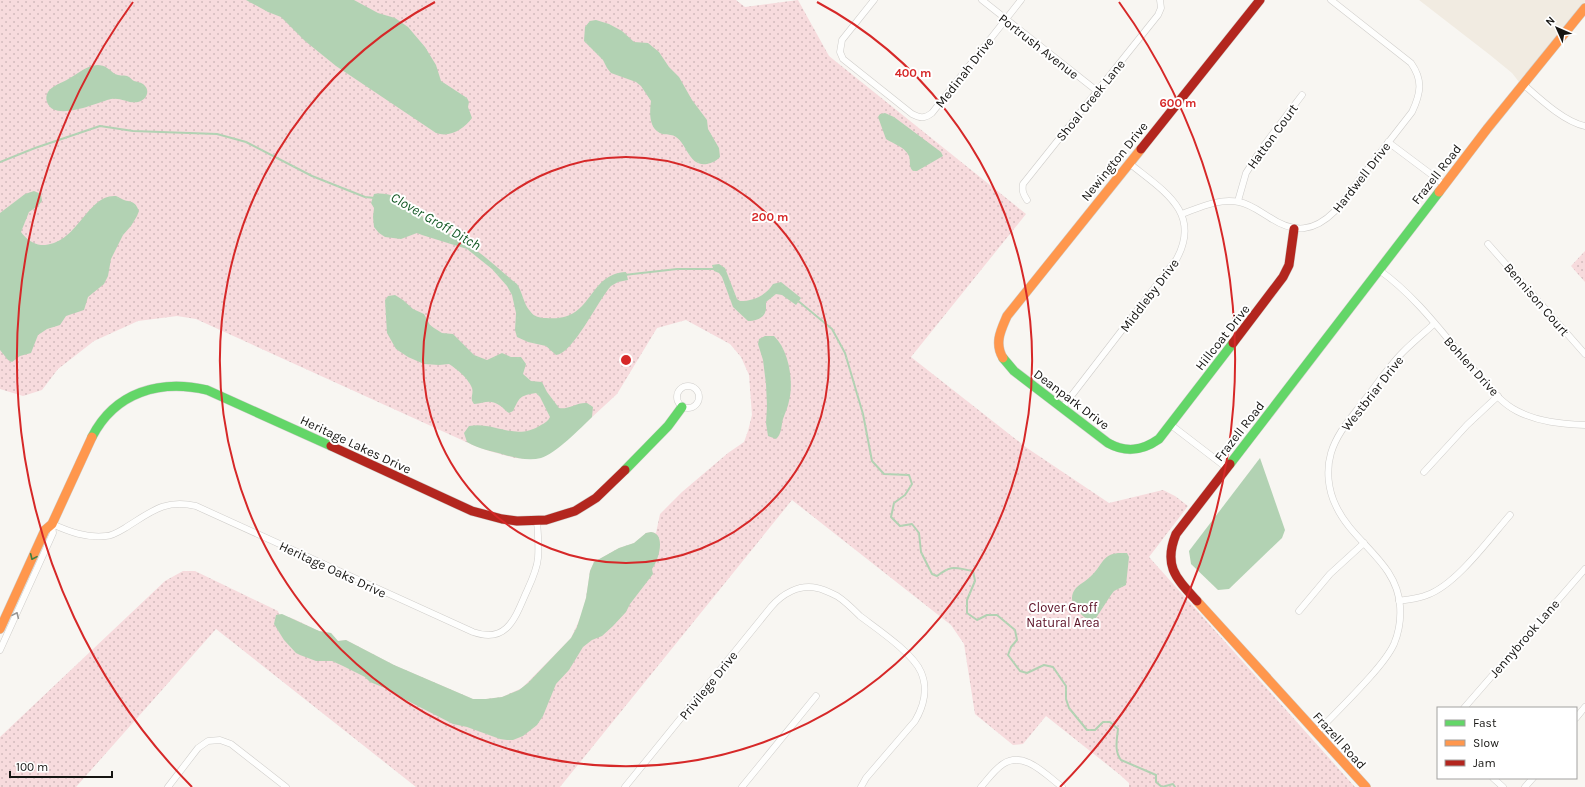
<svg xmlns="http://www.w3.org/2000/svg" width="1585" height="787" font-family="Karla,sans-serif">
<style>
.built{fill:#f1ebe1}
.grass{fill:url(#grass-dots)}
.water{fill:#b2d2b3}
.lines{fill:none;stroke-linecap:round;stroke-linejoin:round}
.stream{stroke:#b2d2b3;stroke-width:2}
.street-casing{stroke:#cfcdca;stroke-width:7}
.fast-casing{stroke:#cfcdca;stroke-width:10}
.slow-casing{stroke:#cfcdca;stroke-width:10}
.jam-casing{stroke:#cfcdca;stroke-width:10}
.street{stroke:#fefefd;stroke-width:6}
.fast{stroke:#63d668;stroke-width:9}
.slow{stroke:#ff974d;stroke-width:9}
.jam{stroke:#b3261e;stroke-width:9}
.oneway{stroke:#407f41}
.oneway2{stroke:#969593}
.ring{fill:none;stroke:#d62828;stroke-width:2}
.labels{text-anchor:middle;stroke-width:4;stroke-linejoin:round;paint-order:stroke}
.street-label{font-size:13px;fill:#161512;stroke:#fff}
.park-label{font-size:13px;fill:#5a0f24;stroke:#fff}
.water-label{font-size:14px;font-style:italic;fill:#115723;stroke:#fff}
.centre{fill:#d62828;stroke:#fff;stroke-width:2}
.ring-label{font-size:12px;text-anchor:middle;font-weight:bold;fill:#d62828;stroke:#fff;stroke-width:4;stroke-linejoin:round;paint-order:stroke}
</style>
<defs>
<pattern id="grass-dots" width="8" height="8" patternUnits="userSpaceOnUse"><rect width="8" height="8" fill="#f7dbdd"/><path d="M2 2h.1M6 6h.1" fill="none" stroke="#d3bbbd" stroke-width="1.8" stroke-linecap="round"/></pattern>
</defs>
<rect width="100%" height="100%" fill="#f8f6f2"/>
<path class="built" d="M 1419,0 L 1585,0 L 1585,2 L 1519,82 L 1512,73 L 1490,55 Z"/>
<g class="grass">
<path d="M 0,0 L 736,0 L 745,7 L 798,0 L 829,56 L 1026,214 L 911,357 L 1027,448 L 1109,503 L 1163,490 L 1175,496 L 1188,506 L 1149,557 L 1355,787 L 1129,787 L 1129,783 L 1119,774 L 1046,716 L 1023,744 L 1013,745 L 975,714 L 964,644 L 951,625 L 792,500 L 560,787 L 416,787 L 216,629 L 76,787 L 0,787 L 0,737 L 165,581 L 183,571 L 195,571 L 278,611 L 279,614 L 294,619 L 319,631 L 331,633 L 338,641 L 346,640 L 394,665 L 473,699 L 486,699 L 502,697 L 522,688 L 571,638 L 582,614 L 586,598 L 590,571 L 594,562 L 619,548 L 634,543 L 646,533 L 651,532 L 656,533 L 660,514 L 682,492 L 728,453 L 744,442 L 748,431 L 752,415 L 749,375 L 741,357 L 730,344 L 686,320 L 657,328 L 617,394 L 578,430 L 547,455 L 534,459 L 515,458 L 489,451 L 475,446 L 196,319 L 177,316 L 138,321 L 94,341 L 58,369 L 42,390 L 23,396 L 0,389 Z"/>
<path d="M 1585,251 L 1585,282 L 1571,266 Z"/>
</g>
<g class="water">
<path d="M 246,0 L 354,0 L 378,13 L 395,18 L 408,27 L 425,47 L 436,65 L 441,81 L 467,98 L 469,102 L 468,107 L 472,118 C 464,129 450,138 436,133 L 336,66 L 305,41 L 281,17 L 268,12 Z"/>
<path d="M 596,20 L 609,24 L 622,31 L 634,42 L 648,43 L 659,52 L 669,67 L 679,77 L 692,100 L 707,120 L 708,129 L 719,148 L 720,157 C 716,161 712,163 707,164 C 689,167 687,144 676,137 C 669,132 662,138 654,128 C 649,120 650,110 651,101 L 641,86 L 636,82 L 611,73 L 607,68 L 603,60 L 584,41 L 585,27 L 590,21 Z"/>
<path d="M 97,65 C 106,65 108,69 115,74 C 119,76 123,75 127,76 C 130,77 132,80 134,81 C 137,82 140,82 143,84 C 151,90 147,100 138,102 C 129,104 121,97 111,99 C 98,102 54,123 47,102 C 43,87 61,84 70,78 C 79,73 86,66 97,65 Z"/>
<path d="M 885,113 L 894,117 L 941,152 L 943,156 L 917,171 L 913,171 C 908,166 911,161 909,156 C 904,146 893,144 886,139 L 878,117 L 880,114 Z"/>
<path d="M 34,191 L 41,194 L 42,201 L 38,206 L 29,212 L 21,232 C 26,239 33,244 41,245 C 78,246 86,194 116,196 C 119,197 121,199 124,200 C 130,202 134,201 137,207 L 139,211 L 137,216 L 131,226 L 123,235 L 111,259 L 108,276 L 104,284 L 88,297 L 84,310 L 66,316 L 60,325 L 47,329 L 38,335 L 31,353 L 20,356 L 12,362 L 8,360 L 0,350 L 0,213 L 25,194 Z"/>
<path d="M 374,194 C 398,190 415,212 432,224 C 442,230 452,235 462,241 C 482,252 499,270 517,284 C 523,293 523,303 530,311 C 534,317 540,318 546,318 C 594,323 586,274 626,272 L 628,280 L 618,282 L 611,286 C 598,300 573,354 556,355 L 546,346 L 528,342 L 517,337 L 515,330 L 516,313 L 512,295 L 507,286 L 492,269 L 467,249 L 422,235 L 417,233 L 401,239 L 385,237 L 379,233 L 374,227 L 373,217 L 374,208 L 371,203 Z"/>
<path d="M 719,264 L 725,268 L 737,299 L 740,301 C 754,301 766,295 773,284 L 781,282 L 801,298 L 796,305 L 782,295 L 776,294 L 766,302 C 766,304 766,306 766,309 C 765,318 756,321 748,321 L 733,307 L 722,277 L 719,273 L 714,271 L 712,265 Z"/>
<path d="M 395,295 L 403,300 L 413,309 L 424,314 L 430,325 L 434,328 L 442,333 L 453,334 L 474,355 L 487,360 L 502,353 L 511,357 L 521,357 L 526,364 L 523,374 L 531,381 L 542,382 L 547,392 L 559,408 C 568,410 577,402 587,403 L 593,407 L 592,417 C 581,428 555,454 541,458 C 529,461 516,458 505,455 C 492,451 479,449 467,442 L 464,433 L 469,426 C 495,421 515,442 541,425 C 545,423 548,421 550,417 L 540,397 L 536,393 C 519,396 520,397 513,411 L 509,413 C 505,411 503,407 499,405 C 490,399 484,403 474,404 C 469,398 474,395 472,388 C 468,378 458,370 449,364 L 439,365 L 424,364 L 408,357 L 396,349 L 387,333 L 385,300 L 388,296 Z"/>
<path d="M 765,336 L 774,336 C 789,350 794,382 789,401 C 788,407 785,413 783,419 C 781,426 782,434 776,439 L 768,436 L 766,423 L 767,406 L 766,384 L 763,360 L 758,344 L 759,339 Z"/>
<path d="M 1260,458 L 1285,530 L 1282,538 L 1229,589 L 1218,590 L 1191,564 L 1189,551 Z"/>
<path d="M 651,532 C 667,534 658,561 652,569 L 653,574 L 630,604 L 626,612 L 613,626 L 602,636 L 592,640 L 583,647 L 569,670 L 556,684 L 543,716 L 537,725 L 523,736 L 513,740 L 507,740 L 500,739 L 467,727 L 453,724 L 406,700 L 390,690 L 370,682 L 365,677 L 343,666 L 332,661 L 316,661 L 300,655 L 296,653 L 284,640 L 274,624 L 276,615 L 282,614 L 319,631 L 331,633 L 338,641 L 346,640 L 394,665 L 473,699 L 486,699 L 502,697 L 519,690 L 528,683 L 571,638 L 577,627 L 586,598 L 590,571 L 594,562 L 619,548 L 634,543 L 646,533 Z"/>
<path d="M 1118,553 L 1127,553 L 1129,557 L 1126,585 L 1114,591 L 1111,595 L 1096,618 L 1094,620 L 1090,621 C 1079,614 1065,601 1076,588 C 1081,583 1088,580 1093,574 C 1103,564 1102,555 1118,553 Z"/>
</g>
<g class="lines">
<g class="stream">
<path d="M 0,162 L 35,148 L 100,126 L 133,131 L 217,134 L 246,142 L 312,176 L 365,197 L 375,198"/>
<path d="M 624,275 L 677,269 L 715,269"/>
<path d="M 797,300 L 832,329 L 845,353 L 863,414 L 872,461 L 884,474 L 909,475 L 912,484 L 905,495 L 894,503 L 891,517 L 900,526 L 912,524 L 919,533 L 921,552 L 932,574 L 937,576 C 952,564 955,568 973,571 L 975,581 L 967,600 L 967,613 L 977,620 L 987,615 L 997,615 L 1015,630 L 1017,640 L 1011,647 L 1008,655 L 1020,671 L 1027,673 L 1044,665 L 1053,667 L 1066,686 L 1066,699 L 1069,708 L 1087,730 L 1095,730 L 1103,722 L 1110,722 L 1118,729 C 1117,739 1114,751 1121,760 L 1156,775 L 1156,782 L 1162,787 L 1173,784 L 1175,787"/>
</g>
<g class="street-casing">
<g id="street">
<path d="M 874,0 L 842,40 L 840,52 L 843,59 L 912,114 C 920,118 924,119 932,113 L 1021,0"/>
<path d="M 982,0 L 1097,91"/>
<path d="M 1523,84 C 1539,98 1564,122 1585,126"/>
<path d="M 1388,142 L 1432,175 L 1444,185"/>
<path d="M 1027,200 C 1023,194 1022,191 1023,184 L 1158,15 L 1161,8 L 1160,0"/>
<path d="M 1238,201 L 1246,173 L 1262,148 L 1302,95"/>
<path d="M 1182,214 C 1201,207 1219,198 1239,202 C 1250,204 1259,211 1269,217 C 1294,234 1314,232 1335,211 L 1412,112 C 1421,93 1423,80 1411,63 L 1331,0"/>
<path d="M 1488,244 L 1585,354"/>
<path d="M 1379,270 C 1416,296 1444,335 1473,369 C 1486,383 1499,402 1517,411 C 1538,422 1562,424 1585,425"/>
<circle cx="688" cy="397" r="11"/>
<path d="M 1062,408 L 1176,260 C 1203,212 1162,190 1129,163"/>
<path d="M 1171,425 L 1227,468"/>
<path d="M 1424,472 L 1467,425 L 1498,396"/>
<path d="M 1399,601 C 1408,599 1418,599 1427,595 C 1456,585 1489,539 1510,515"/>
<path d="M 1299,611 L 1330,574 L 1364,543"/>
<path d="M 0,650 L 49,542 L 53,533 L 52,524 C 70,532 86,538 106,536 C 112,536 120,531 125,528 C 151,512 164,499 196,506 L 473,632 C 507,644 515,618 526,593 C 531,582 537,570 538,558 C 539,545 538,534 537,521"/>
<path d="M 1464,708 L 1585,569"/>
<path d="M 1576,718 L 1585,707"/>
<path d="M 1316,733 C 1334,715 1352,697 1369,678 C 1378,668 1388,657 1394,644 C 1399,632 1401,619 1400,606 C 1397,562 1353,543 1336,506 C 1328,490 1326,470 1331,453 C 1337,433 1351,418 1363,402 C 1376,386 1388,367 1403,352 C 1413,342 1424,333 1434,324"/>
<path d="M 1493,778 L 1503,787"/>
<path d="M 168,787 L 198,748 L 208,741 L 220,740 L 231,744 L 286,787"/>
<path d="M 625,787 L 771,607 C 782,594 799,584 817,588 C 823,589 831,593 837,596 C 845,601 853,609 860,616 C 877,629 913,653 921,672 C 928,688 924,706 915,721 L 866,778 L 861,787"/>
<path d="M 742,787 L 816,696"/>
<path d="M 981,787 C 988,779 994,770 1003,764 C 1024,750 1046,775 1062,787"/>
<path d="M 1525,787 L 1533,778"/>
</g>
</g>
<g class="fast-casing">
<g id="fast">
<path d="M 1003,358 L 1014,371 L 1108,443 C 1126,453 1142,451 1159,439 L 1233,343"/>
<path d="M 92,437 C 115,392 160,379 207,390 L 331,446"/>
<path d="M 1230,464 L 1439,192"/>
<path d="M 625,470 L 668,426 L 682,407"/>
</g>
</g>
<g class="slow-casing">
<g id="slow">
<path d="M 1439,192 L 1487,129 L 1585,8"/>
<path d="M 1003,358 C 994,343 1001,330 1007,316 L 1141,149"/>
<path d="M 1197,601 L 1366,787"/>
<path d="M 0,629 L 45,530 L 52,524 L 92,437"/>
</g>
</g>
<g class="jam-casing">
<g id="jam">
<path d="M 1141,149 L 1260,0"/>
<path d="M 1233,343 L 1283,277 L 1289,265 L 1294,229"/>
<path d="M 331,446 L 472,511 L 502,519 L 517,521 L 546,520 L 575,511 L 596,498 L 625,470"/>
<path d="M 1197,601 C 1176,578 1163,566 1176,534 L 1230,464"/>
</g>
</g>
<use href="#street" class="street"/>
<use href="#fast" class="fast"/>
<use href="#slow" class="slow"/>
<use href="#jam" class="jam"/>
</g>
<defs><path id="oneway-chevron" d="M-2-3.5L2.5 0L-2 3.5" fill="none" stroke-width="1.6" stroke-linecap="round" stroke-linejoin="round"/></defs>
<use class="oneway" href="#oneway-chevron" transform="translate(33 557) rotate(114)"/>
<use class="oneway2" href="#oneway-chevron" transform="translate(16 615) rotate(-66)"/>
<g class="ring">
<circle cx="626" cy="360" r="203"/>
<path d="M817 2A406 406 0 1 1 435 2"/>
<path d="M192 787A609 609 0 0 1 133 2M1119 2A609 609 0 0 1 1060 787"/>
</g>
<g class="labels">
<g class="street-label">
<text transform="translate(1039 46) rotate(38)" y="5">Portrush Avenue</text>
<text transform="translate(964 72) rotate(-52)" y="5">Medinah Drive</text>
<text transform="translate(1090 100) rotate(-51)" y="5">Shoal Creek Lane</text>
<text transform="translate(1272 136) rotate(-54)" y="5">Hatton Court</text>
<text transform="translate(1114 161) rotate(-51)" y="5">Newington Drive</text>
<text transform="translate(1436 174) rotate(-52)" y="5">Frazell Road</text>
<text transform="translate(1361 177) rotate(-52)" y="5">Hardwell Drive</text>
<text transform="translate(1149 295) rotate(-53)" y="5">Middleby Drive</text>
<text transform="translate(1537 299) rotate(49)" y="5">Bennison Court</text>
<text transform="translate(1222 337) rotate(-52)" y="5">Hillcoat Drive</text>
<text transform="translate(1472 366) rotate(48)" y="5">Bohlen Drive</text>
<text transform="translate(1372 393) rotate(-52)" y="5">Westbriar Drive</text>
<text transform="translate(1072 399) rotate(37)" y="5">Deanpark Drive</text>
<text transform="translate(1239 431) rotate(-52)" y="5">Frazell Road</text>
<text transform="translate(356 444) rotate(25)" y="5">Heritage Lakes Drive</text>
<text transform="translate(333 569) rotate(25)" y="5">Heritage Oaks Drive</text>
<text transform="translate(1524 638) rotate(-49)" y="5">Jennybrook Lane</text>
<text transform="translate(708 685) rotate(-51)" y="5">Privilege Drive</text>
<text transform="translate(1340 740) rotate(48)" y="5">Frazell Road</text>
</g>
<g class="park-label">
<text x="1063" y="612">Clover Groff<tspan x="1063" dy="15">Natural Area</tspan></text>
</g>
<g class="water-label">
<text transform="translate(436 221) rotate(30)" y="5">Clover Groff Ditch</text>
</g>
</g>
<circle cx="626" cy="360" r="6" class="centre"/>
<g class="ring-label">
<text x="913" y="77">400 m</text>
<text x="1178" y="107">600 m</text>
<text x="770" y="221">200 m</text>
</g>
<rect x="1437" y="707" width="140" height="72" fill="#ffffff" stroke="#a2a1a0"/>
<rect x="1445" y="720" width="20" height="6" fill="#63d668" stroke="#a2a1a0"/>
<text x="1473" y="727" font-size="12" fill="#161512">Fast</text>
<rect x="1445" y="740" width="20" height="6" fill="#ff974d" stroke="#a2a1a0"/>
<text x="1473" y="747" font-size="12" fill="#161512">Slow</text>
<rect x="1445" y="760" width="20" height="6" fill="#b3261e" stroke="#a2a1a0"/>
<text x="1473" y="767" font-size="12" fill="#161512">Jam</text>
<g transform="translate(1557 28) rotate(315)" stroke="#ffffff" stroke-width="3" paint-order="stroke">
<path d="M0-3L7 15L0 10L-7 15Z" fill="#161512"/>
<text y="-6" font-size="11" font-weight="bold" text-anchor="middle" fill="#161512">N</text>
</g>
<path d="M10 771v6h102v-6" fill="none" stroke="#161512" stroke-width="2"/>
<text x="16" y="771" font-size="12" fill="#161512" stroke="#ffffff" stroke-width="3" paint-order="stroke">100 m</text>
</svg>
